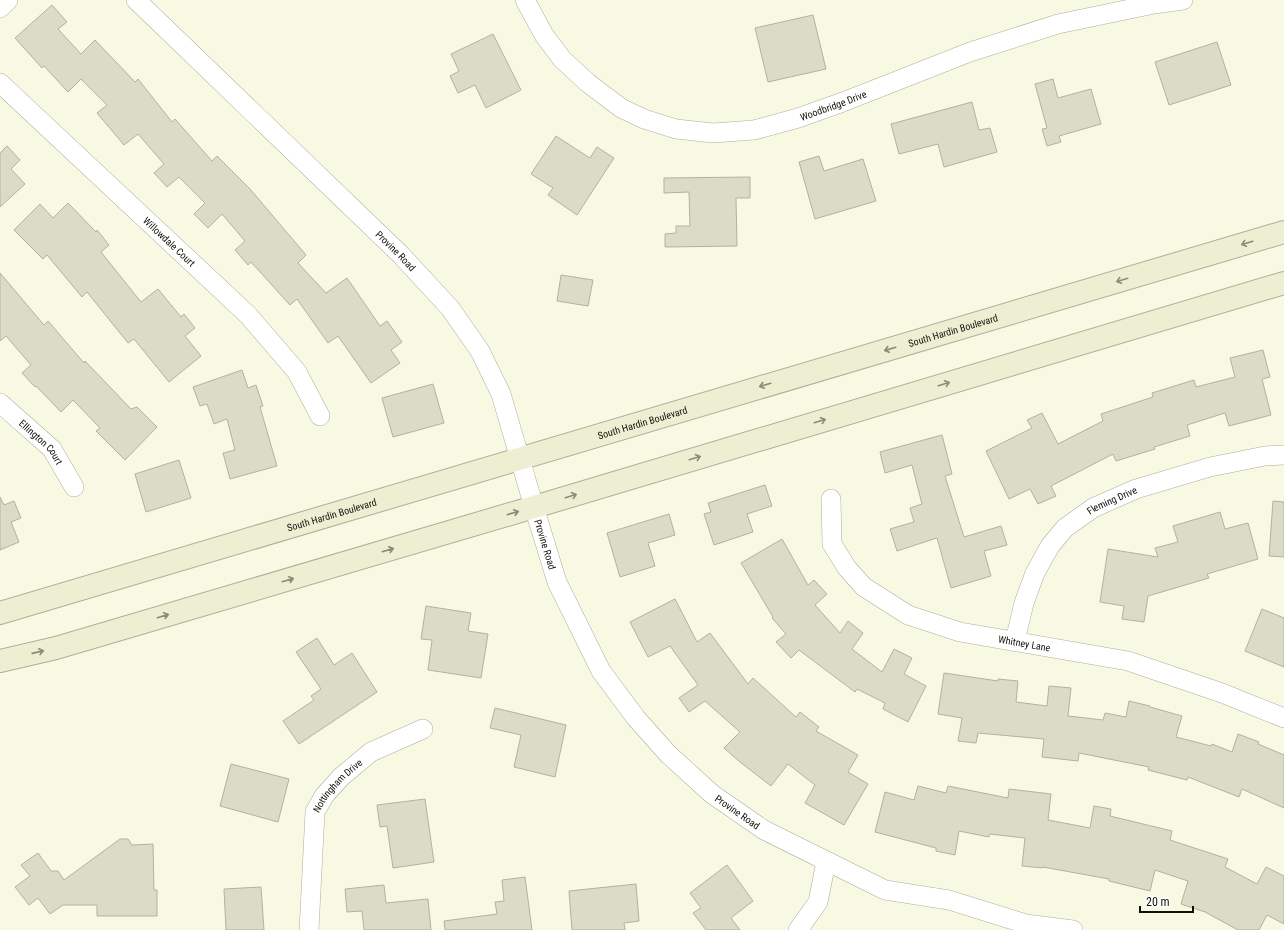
<svg xmlns="http://www.w3.org/2000/svg" width="1284" height="930" font-family="'Roboto Condensed',sans-serif">
<style>
.building{fill:#dadcc5;stroke:#b1b39d}
.lines{fill:none;stroke-linecap:round;stroke-linejoin:round}
.minor-casing{stroke:#adae98;stroke-width:20}
.secondary-casing{stroke:#adae98;stroke-width:24}
.minor{stroke:#fff;stroke-width:19}
.secondary{stroke:#edeed2;stroke-width:22}
.oneway{stroke:#8a8b78}
.labels{text-anchor:middle;stroke-width:3;stroke-linejoin:round;paint-order:stroke}
.street-label{font-size:10px;fill:#11110a;stroke:#fff}
</style>
<rect width="100%" height="100%" fill="#f8f9e2"/>
<g class="building">
<path d="M 52,5 L 67,22 L 58,29 L 81,54 L 95,40 L 135,82 L 138,79 L 172,122 L 175,119 L 212,161 L 217,156 L 250,189 L 306,255 L 298,263 L 326,293 L 347,278 L 380,326 L 387,321 L 402,342 L 391,350 L 400,363 L 371,383 L 338,336 L 328,343 L 297,299 L 290,305 L 251,262 L 248,265 L 235,250 L 245,241 L 222,214 L 208,228 L 194,214 L 205,203 L 179,177 L 167,187 L 154,173 L 164,164 L 138,134 L 124,145 L 97,113 L 107,105 L 81,79 L 68,92 L 44,66 L 42,68 L 15,38 Z"/>
<path d="M 813,15 L 826,69 L 768,82 L 755,28 Z"/>
<path d="M 493,34 L 521,90 L 486,108 L 475,85 L 458,93 L 450,76 L 459,71 L 451,54 Z"/>
<path d="M 1217,42 L 1231,85 L 1169,105 L 1155,62 Z"/>
<path d="M 1053,79 L 1058,98 L 1091,89 L 1101,124 L 1059,136 L 1061,142 L 1047,146 L 1042,129 L 1047,128 L 1035,84 Z"/>
<path d="M 972,102 L 979,130 L 990,128 L 997,152 L 944,167 L 938,144 L 899,154 L 891,124 Z"/>
<path d="M 556,136 L 590,158 L 597,147 L 614,158 L 577,215 L 548,195 L 553,188 L 531,174 Z"/>
<path d="M 7,146 L 20,160 L 11,169 L 25,184 L 0,207 L 0,153 Z"/>
<path d="M 819,156 L 824,171 L 863,159 L 876,201 L 815,219 L 799,162 Z"/>
<path d="M 750,177 L 750,198 L 736,198 L 737,246 L 665,247 L 665,234 L 676,233 L 676,226 L 690,226 L 689,192 L 664,193 L 664,178 Z"/>
<path d="M 68,203 L 96,232 L 97,230 L 109,245 L 101,252 L 141,302 L 158,289 L 181,317 L 184,314 L 195,328 L 185,336 L 201,356 L 169,382 L 134,339 L 128,343 L 87,292 L 82,297 L 47,255 L 43,259 L 14,230 L 40,204 L 53,218 Z"/>
<path d="M 0,273 L 44,325 L 48,321 L 84,363 L 85,361 L 131,409 L 137,407 L 157,427 L 125,460 L 96,431 L 100,428 L 73,400 L 61,412 L 36,386 L 35,387 L 22,373 L 31,365 L 6,336 L 0,341 Z"/>
<path d="M 561,275 L 593,280 L 588,306 L 557,301 Z"/>
<path d="M 1263,350 L 1270,377 L 1262,379 L 1271,415 L 1229,426 L 1225,413 L 1187,425 L 1190,436 L 1154,447 L 1155,449 L 1116,461 L 1113,454 L 1051,486 L 1056,496 L 1038,504 L 1030,489 L 1009,499 L 986,451 L 1032,428 L 1027,420 L 1042,413 L 1058,444 L 1103,421 L 1101,414 L 1153,397 L 1152,393 L 1194,380 L 1196,387 L 1235,377 L 1230,358 Z"/>
<path d="M 242,370 L 248,388 L 256,385 L 263,406 L 260,407 L 277,466 L 230,479 L 223,453 L 235,450 L 227,419 L 214,424 L 207,404 L 200,406 L 193,387 Z"/>
<path d="M 433,384 L 444,423 L 393,437 L 382,398 Z"/>
<path d="M 942,435 L 952,474 L 945,476 L 964,537 L 1001,526 L 1007,545 L 984,551 L 991,576 L 951,588 L 937,538 L 897,551 L 890,529 L 914,522 L 910,508 L 922,504 L 912,465 L 885,473 L 880,452 Z"/>
<path d="M 179,460 L 191,498 L 146,512 L 135,474 Z"/>
<path d="M 765,485 L 772,506 L 747,514 L 753,532 L 714,545 L 704,514 L 711,512 L 708,503 Z"/>
<path d="M 0,497 L 4,505 L 14,501 L 21,518 L 11,522 L 19,542 L 0,550 Z"/>
<path d="M 1273,501 L 1284,502 L 1284,557 L 1269,556 Z"/>
<path d="M 1220,512 L 1225,529 L 1248,523 L 1258,559 L 1207,574 L 1209,578 L 1148,596 L 1144,622 L 1122,619 L 1124,606 L 1100,602 L 1108,549 L 1158,557 L 1155,548 L 1178,542 L 1173,526 Z"/>
<path d="M 669,514 L 675,535 L 648,543 L 655,566 L 620,577 L 607,533 Z"/>
<path d="M 782,539 L 808,585 L 814,580 L 827,594 L 815,605 L 840,633 L 848,621 L 863,633 L 852,649 L 882,672 L 894,649 L 912,658 L 904,674 L 926,686 L 908,722 L 883,709 L 885,703 L 857,689 L 855,692 L 799,650 L 791,658 L 776,642 L 786,634 L 772,618 L 773,617 L 741,563 Z"/>
<path d="M 675,599 L 697,642 L 710,633 L 748,684 L 753,678 L 796,717 L 800,712 L 819,727 L 816,731 L 858,755 L 848,772 L 868,784 L 844,825 L 805,803 L 815,785 L 788,764 L 771,786 L 740,762 L 724,748 L 740,732 L 705,701 L 689,712 L 679,698 L 698,685 L 670,646 L 648,657 L 630,622 Z"/>
<path d="M 426,606 L 471,613 L 468,631 L 488,634 L 481,678 L 428,670 L 432,640 L 421,639 Z"/>
<path d="M 1262,609 L 1284,618 L 1284,667 L 1245,651 Z"/>
<path d="M 317,638 L 334,665 L 352,653 L 377,692 L 299,744 L 283,721 L 314,700 L 311,696 L 321,689 L 296,652 Z"/>
<path d="M 944,673 L 998,681 L 998,679 L 1018,681 L 1016,702 L 1047,706 L 1049,686 L 1071,688 L 1068,716 L 1103,720 L 1105,713 L 1126,717 L 1129,701 L 1150,706 L 1150,707 L 1182,716 L 1176,737 L 1211,746 L 1212,744 L 1232,752 L 1238,734 L 1259,742 L 1258,744 L 1284,755 L 1284,808 L 1242,789 L 1239,797 L 1188,777 L 1187,780 L 1148,770 L 1149,767 L 1079,753 L 1078,761 L 1042,757 L 1044,739 L 978,733 L 976,743 L 958,741 L 962,718 L 938,714 Z"/>
<path d="M 495,708 L 566,725 L 555,777 L 514,767 L 521,735 L 490,728 Z"/>
<path d="M 231,764 L 289,779 L 278,822 L 220,806 Z"/>
<path d="M 918,786 L 946,793 L 948,786 L 1008,798 L 1009,789 L 1051,794 L 1048,820 L 1090,828 L 1094,806 L 1111,809 L 1110,816 L 1172,831 L 1170,840 L 1228,859 L 1225,867 L 1257,884 L 1266,867 L 1284,876 L 1284,924 L 1267,915 L 1259,930 L 1238,930 L 1205,912 L 1181,904 L 1188,881 L 1155,870 L 1150,891 L 1109,881 L 1109,879 L 1043,867 L 1043,868 L 1022,866 L 1025,838 L 990,834 L 989,837 L 959,831 L 955,855 L 936,851 L 936,848 L 875,832 L 885,792 L 914,800 Z"/>
<path d="M 425,799 L 434,862 L 393,868 L 387,826 L 380,827 L 377,805 Z"/>
<path d="M 120,839 L 128,839 L 132,845 L 153,844 L 154,890 L 157,890 L 157,916 L 97,916 L 97,905 L 63,905 L 50,914 L 38,898 L 29,905 L 15,887 L 30,876 L 21,865 L 38,853 L 51,871 L 58,871 L 64,880 Z"/>
<path d="M 727,865 L 753,901 L 731,918 L 740,930 L 706,930 L 693,913 L 701,908 L 690,893 Z"/>
<path d="M 525,877 L 532,930 L 445,930 L 444,921 L 497,914 L 495,902 L 504,901 L 502,880 Z"/>
<path d="M 636,884 L 639,921 L 624,923 L 625,930 L 572,930 L 569,891 Z"/>
<path d="M 384,885 L 386,903 L 428,899 L 431,930 L 364,930 L 362,911 L 347,912 L 345,889 Z"/>
<path d="M 261,887 L 264,930 L 226,930 L 224,889 Z"/>
</g>
<g class="lines">
<g class="minor-casing">
<g id="minor">
<path id="s1" d="M 136,0 L 400,254 L 450,308 L 480,351 L 501,394 L 534,507 L 557,582 L 601,671 L 636,718 L 668,754 L 712,794 L 764,830 L 885,890 L 949,900 L 1026,924 L 1073,930"/>
<path id="s2" d="M 525,0 L 544,35 L 562,59 L 588,83 L 621,108 L 644,119 L 676,129 L 713,133 L 754,130 L 798,118 L 843,102 L 970,52 L 1058,24 L 1154,4 L 1183,0"/>
<path d="M 0,8 L 8,0"/>
<path id="s3" d="M 0,83 L 248,315 L 297,372 L 320,416"/>
<path id="s4" d="M 0,403 L 52,449 L 74,487"/>
<path id="s5" d="M 831,499 L 832,544 L 847,568 L 864,587 L 908,615 L 960,632 L 1128,661 L 1222,693 L 1284,718"/>
<path id="s6" d="M 1015,641 L 1024,603 L 1035,573 L 1050,546 L 1065,528 L 1093,508 L 1136,489 L 1210,467 L 1265,456 L 1284,455"/>
<path id="s7" d="M 309,930 L 315,812 L 324,796 L 341,777 L 371,752 L 423,729"/>
<path d="M 798,930 L 818,902 L 826,862"/>
</g>
</g>
<g class="secondary-casing">
<g id="secondary">
<path id="s8" d="M 0,613 L 1284,232"/>
<path d="M 0,661 L 56,648 L 534,507 L 1284,283"/>
</g>
</g>
<use href="#minor" class="minor"/>
<use href="#secondary" class="secondary"/>
</g>
<defs><path id="oneway-shaft" d="M-6 0H5M1.5-3L5.5 0L1.5 3" fill="none" stroke-width="1.6" stroke-linecap="round" stroke-linejoin="round"/></defs>
<g class="oneway">
<use href="#oneway-shaft" transform="translate(1247 243) rotate(163)"/>
<use href="#oneway-shaft" transform="translate(1122 280) rotate(163)"/>
<use href="#oneway-shaft" transform="translate(890 349) rotate(164)"/>
<use href="#oneway-shaft" transform="translate(944 384) rotate(-17)"/>
<use href="#oneway-shaft" transform="translate(765 385) rotate(164)"/>
<use href="#oneway-shaft" transform="translate(820 421) rotate(-17)"/>
<use href="#oneway-shaft" transform="translate(695 458) rotate(-17)"/>
<use href="#oneway-shaft" transform="translate(571 496) rotate(-17)"/>
<use href="#oneway-shaft" transform="translate(513 513) rotate(-16)"/>
<use href="#oneway-shaft" transform="translate(388 550) rotate(-16)"/>
<use href="#oneway-shaft" transform="translate(288 580) rotate(-16)"/>
<use href="#oneway-shaft" transform="translate(163 616) rotate(-16)"/>
<use href="#oneway-shaft" transform="translate(38 652) rotate(-13)"/>
</g>
<g class="labels">
<g class="street-label">
<text dy="4" stroke="none"><textPath href="#s2" startOffset="367">Woodbridge Drive</textPath></text>
<text dy="4" stroke="none"><textPath href="#s3" startOffset="232">Willowdale Court</textPath></text>
<text dy="4" stroke="none"><textPath href="#s1" startOffset="361">Provine Road</textPath></text>
<text dy="4" stroke="none"><textPath href="#s8" startOffset="994">South Hardin Boulevard</textPath></text>
<text dy="4" stroke="none"><textPath href="#s8" startOffset="670">South Hardin Boulevard</textPath></text>
<text dy="4" stroke="none"><textPath href="#s4" startOffset="57">Ellington Court</textPath></text>
<text dy="4" stroke="none"><textPath href="#s6" startOffset="180">Fleming Drive</textPath></text>
<text dy="4" stroke="none"><textPath href="#s8" startOffset="346">South Hardin Boulevard</textPath></text>
<text dy="4" stroke="none"><textPath href="#s1" startOffset="697">Provine Road</textPath></text>
<text dy="4" stroke="none"><textPath href="#s5" startOffset="271">Whitney Lane</textPath></text>
<text dy="4" stroke="none"><textPath href="#s7" startOffset="153">Nottingham Drive</textPath></text>
<text dy="4" stroke="none"><textPath href="#s1" startOffset="1033">Provine Road</textPath></text>
</g>
</g>
<path d="M1140 906v6h53v-6" fill="none" stroke="#11110a" stroke-width="2"/>
<text x="1146" y="906" font-size="12" fill="#11110a" stroke="#ffffff" stroke-width="3" paint-order="stroke">20 m</text>
</svg>
